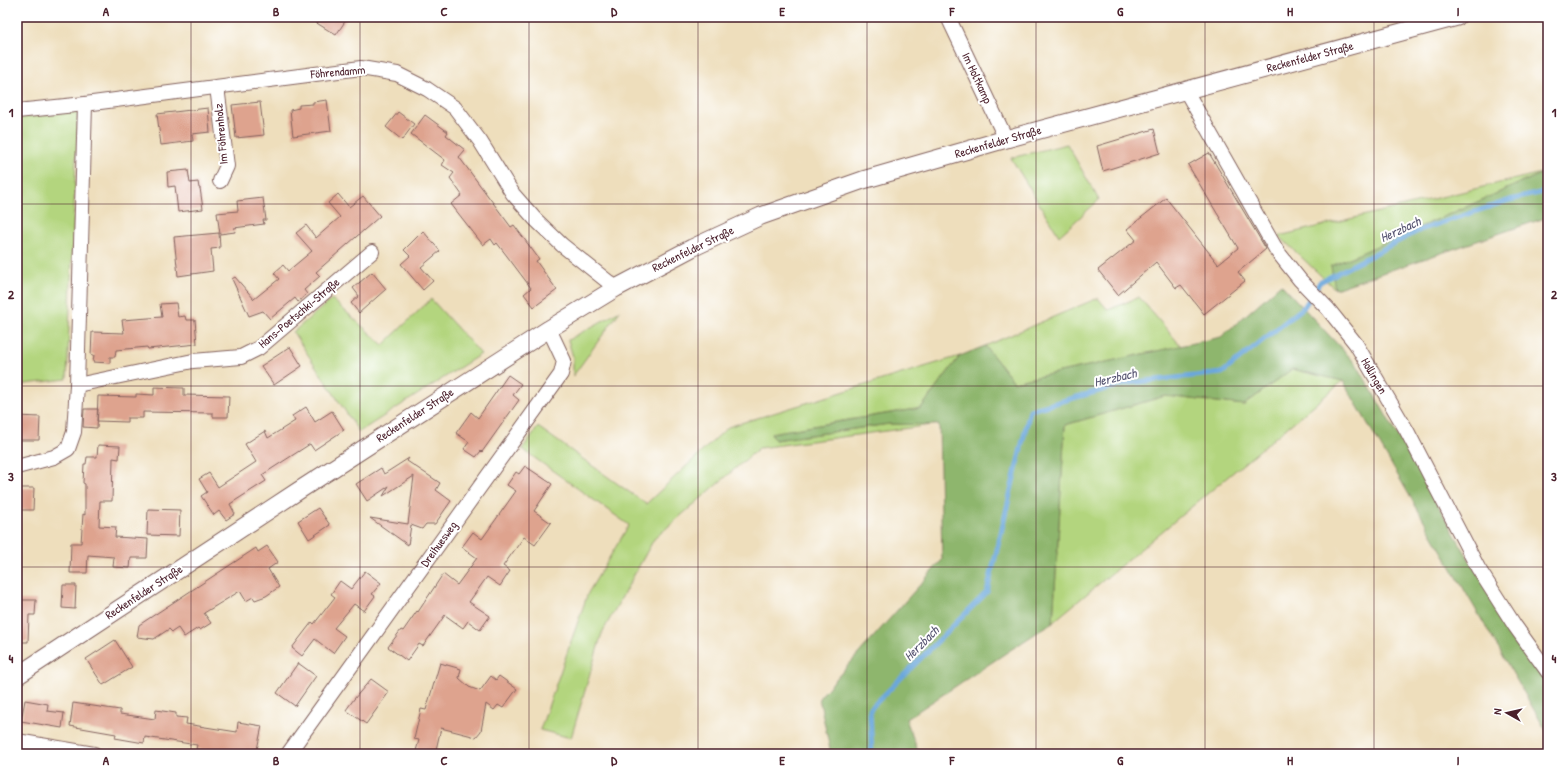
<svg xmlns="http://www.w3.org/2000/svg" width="1565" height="771" font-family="'Patrick Hand',sans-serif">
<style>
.green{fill:#b3d57e;stroke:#7e7a54}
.forest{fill:#8eb66d;stroke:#6c6a4c}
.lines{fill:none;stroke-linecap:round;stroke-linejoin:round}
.stream{stroke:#6ba7dc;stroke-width:5}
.building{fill:#dea38e}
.minor-casing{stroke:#83625e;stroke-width:16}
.tertiary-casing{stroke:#83625e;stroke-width:19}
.minor{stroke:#fff;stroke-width:14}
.tertiary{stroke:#fff;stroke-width:17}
.grid{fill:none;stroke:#4a1f2b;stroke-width:1;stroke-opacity:0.55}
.labels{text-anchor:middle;stroke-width:4;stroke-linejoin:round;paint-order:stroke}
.street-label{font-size:12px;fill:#4a1f2b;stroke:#fff}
.water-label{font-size:13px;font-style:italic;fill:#575572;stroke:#fff}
.neatline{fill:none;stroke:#4a1f2b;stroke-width:1.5}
.grid-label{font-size:13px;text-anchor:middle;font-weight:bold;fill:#4a1f2b}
</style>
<rect width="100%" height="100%" fill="#fff"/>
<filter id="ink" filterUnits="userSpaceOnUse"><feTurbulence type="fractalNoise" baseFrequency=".025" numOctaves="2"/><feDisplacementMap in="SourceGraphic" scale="8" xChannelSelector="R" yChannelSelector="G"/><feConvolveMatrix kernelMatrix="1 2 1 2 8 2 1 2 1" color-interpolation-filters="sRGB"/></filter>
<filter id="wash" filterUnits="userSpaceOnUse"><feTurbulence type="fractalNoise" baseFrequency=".012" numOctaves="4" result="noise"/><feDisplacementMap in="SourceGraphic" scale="16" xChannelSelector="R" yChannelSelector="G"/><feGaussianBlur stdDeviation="0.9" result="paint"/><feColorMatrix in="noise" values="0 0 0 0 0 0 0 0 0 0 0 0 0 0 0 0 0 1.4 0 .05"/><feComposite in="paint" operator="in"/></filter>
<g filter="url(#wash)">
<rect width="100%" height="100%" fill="#eedebc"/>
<g class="green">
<path d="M 78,111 L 67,379 L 17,385 L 17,118 Z"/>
<path d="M 1067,144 L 1099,200 L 1059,236 L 1011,158 Z"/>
<path d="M 1545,172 L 1332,266 L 1335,289 L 1279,236 Z"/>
<path d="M 1139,297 L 1181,346 L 1014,382 L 985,346 L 1098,298 L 1108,310 Z"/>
<path d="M 332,299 L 383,345 L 431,299 L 481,354 L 359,432 L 293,332 Z"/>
<path d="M 620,311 L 573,376 L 573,357 L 568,340 Z"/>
<path d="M 960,356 L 921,408 L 771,433 L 775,440 L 889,424 L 939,424 L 759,448 L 654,539 L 602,633 L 571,738 L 540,730 L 588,593 L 629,525 L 522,449 L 538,427 L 646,504 L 728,427 Z"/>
<path d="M 1292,369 L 1343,381 L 1053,622 L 1065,425 L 1165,396 L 1244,405 Z"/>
</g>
<g class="forest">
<path d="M 1548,171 L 1548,217 L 1335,289 L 1331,266 Z"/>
<path d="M 1281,284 L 1357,365 L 1473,566 L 1548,674 L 1548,734 L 1343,381 L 1292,369 L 1244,405 L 1165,396 L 1065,425 L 1053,622 L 906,719 L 919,754 L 831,754 L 819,698 L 942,560 L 939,425 L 889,424 L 775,440 L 771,433 L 921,408 L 960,356 L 985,346 L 1014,382 L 1221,337 Z"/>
</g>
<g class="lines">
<path class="stream" d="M 872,754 L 870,709 L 987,592 L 1030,410 L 1128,383 L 1222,373 L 1304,307 L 1320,282 L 1420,230 L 1510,200 L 1548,191"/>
</g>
<g id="blocks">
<g class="building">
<path d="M 307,17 L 348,17 L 336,35 Z"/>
<path d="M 327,100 L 331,131 L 293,136 L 290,110 L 299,108 L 299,105 L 313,104 L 313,102 Z"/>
<path d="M 260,102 L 264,135 L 236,138 L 232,105 Z"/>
<path d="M 208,108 L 210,132 L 192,134 L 193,141 L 161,145 L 157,114 Z"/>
<path d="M 398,112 L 414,124 L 402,140 L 386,127 Z"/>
<path d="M 425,115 L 448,132 L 446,135 L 465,150 L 459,157 L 511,227 L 514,225 L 539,259 L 536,261 L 557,290 L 534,307 L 524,294 L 531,288 L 507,256 L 497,243 L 495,245 L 491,239 L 483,245 L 451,204 L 462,195 L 450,178 L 454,173 L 442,165 L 445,160 L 411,134 Z"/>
<path d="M 1154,129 L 1160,153 L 1103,171 L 1097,146 Z"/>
<path d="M 1209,153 L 1266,249 L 1238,272 L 1245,281 L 1204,314 L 1181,285 L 1176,288 L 1156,262 L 1118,295 L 1098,270 L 1136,240 L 1127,229 L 1166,198 L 1218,264 L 1238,248 L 1188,165 Z"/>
<path d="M 188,170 L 190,183 L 198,182 L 199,188 L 200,188 L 203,209 L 178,212 L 175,186 L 168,187 L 167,172 Z"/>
<path d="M 338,194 L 349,207 L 363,196 L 380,216 L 316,272 L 320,276 L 304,290 L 307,294 L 298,302 L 295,298 L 270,319 L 263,311 L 249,316 L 232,279 L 235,277 L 254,299 L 279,279 L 274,273 L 283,265 L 288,271 L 312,251 L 296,233 L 306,225 L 316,238 L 340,217 L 328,203 Z"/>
<path d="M 263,198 L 266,220 L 263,220 L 264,224 L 234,228 L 235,232 L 220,234 L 217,213 L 238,211 L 237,201 Z"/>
<path d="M 423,231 L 440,251 L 421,267 L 433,281 L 423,290 L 401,264 L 410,256 L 404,250 Z"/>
<path d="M 219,233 L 220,248 L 211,249 L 213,271 L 178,276 L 174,237 Z"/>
<path d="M 372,272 L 386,289 L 359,313 L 351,303 L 359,296 L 353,288 Z"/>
<path d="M 176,303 L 178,317 L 185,316 L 186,320 L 195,320 L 197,344 L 148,349 L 147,347 L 116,350 L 115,357 L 110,357 L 110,363 L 93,362 L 94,355 L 91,355 L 92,332 L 124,333 L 122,320 L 162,317 L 160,304 Z"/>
<path d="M 290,347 L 302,366 L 274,385 L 261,366 Z"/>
<path d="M 508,375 L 521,384 L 513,395 L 519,400 L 482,452 L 481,451 L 476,457 L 464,449 L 469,442 L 456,433 L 471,412 L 478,418 Z"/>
<path d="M 154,387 L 184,388 L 184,395 L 229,396 L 228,417 L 213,417 L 213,413 L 143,412 L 143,418 L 127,418 L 127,422 L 97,421 L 98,396 L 136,397 L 136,394 L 154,395 Z"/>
<path d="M 306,407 L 315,422 L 332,411 L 344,430 L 314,450 L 310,444 L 262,475 L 266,481 L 230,504 L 235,514 L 226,520 L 219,511 L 214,515 L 201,496 L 207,492 L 199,479 L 209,473 L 218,487 L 256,462 L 245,444 L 265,431 L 268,438 L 295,421 L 292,416 Z"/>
<path d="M 84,409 L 98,409 L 97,428 L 83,427 Z"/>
<path d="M 17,416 L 40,417 L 39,440 L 17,440 Z"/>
<path d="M 98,445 L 120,446 L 119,459 L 113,458 L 112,501 L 100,501 L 99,526 L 116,527 L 115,537 L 148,539 L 147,558 L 131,558 L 130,568 L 113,567 L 114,557 L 88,555 L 87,573 L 70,573 L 71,543 L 81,543 L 83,514 L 85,515 L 85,484 L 83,483 L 84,464 L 86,464 L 87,457 L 97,457 Z"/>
<path d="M 409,458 L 407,461 L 440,483 L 436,490 L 451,501 L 435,524 L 426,524 L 422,529 L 411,525 L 408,545 L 370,518 L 408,524 L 414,476 L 383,496 L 389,486 L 367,501 L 356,484 L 381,468 L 384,474 Z"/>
<path d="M 525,466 L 552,484 L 534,511 L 551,523 L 535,545 L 524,537 L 503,566 L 510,571 L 500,586 L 487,577 L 469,602 L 490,616 L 480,630 L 468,621 L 463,628 L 445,615 L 423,646 L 419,644 L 407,661 L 388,647 L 401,630 L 403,631 L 417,611 L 418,612 L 443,574 L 457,585 L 477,558 L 462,547 L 473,532 L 482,539 L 516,491 L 507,485 L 516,472 L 519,474 Z"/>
<path d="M 17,488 L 34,488 L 33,510 L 17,510 Z"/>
<path d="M 318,508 L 330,525 L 309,539 L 298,521 Z"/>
<path d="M 148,509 L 180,510 L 179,536 L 147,535 Z"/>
<path d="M 267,546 L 278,562 L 268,569 L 279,587 L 266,596 L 255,600 L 253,597 L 246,601 L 240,591 L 204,613 L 211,623 L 200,630 L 198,628 L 184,637 L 178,628 L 172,632 L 169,629 L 154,639 L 137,637 L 139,625 L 256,548 L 258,552 Z"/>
<path d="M 365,571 L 381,583 L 372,594 L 375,596 L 364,611 L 354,604 L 334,628 L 345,636 L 333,653 L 315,639 L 302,656 L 292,648 L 312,622 L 314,624 L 335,597 L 331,594 L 340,581 L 351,589 Z"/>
<path d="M 63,585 L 76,585 L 75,609 L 62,608 Z"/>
<path d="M 17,600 L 36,600 L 35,615 L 29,615 L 28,642 L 17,642 Z"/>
<path d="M 115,640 L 132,667 L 103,685 L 86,659 Z"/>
<path d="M 298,663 L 316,676 L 295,706 L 277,693 Z"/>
<path d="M 440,663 L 461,669 L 459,678 L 469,687 L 480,691 L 491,676 L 496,680 L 499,676 L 517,689 L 503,708 L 498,705 L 494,710 L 486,704 L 481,731 L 476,737 L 441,728 L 435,754 L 427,754 L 416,751 L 419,740 L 414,739 L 421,709 L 426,710 Z"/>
<path d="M 371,679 L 389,692 L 366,724 L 346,710 L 354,699 Z"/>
<path d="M 25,700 L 48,704 L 47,711 L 64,713 L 62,728 L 21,721 Z"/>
<path d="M 73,703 L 120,710 L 120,714 L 155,719 L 156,710 L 176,713 L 176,717 L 187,718 L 186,724 L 237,732 L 238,722 L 262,726 L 256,754 L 225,754 L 196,749 L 197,745 L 145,737 L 144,743 L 115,738 L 116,734 L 70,726 Z"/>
</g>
</g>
</g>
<g filter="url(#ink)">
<use href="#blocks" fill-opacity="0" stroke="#83625e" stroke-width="1"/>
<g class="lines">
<g class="minor-casing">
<g id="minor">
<path d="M 948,17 L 1006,139"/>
<path d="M 217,87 L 227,166 L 220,181"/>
<path d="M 1186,91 L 1277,251 L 1300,280 L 1328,309 L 1356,344 L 1407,431 L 1478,568 L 1515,626 L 1548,672"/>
<path d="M 17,111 L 85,104 L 361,68 L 397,74 L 427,89 L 455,108 L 480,141 L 513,194 L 535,219 L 562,245 L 616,288"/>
<path d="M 77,385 L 193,361 L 241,357 L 259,348 L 372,252"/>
<path d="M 17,467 L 54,457 L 68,449 L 74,432 L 77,385 L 85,104"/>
<path d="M 17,741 L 94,754"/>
<path d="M 288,754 L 561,374 L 564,361 L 549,329"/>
</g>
</g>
<g class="tertiary-casing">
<path id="tertiary" d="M 17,676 L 298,491 L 549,329 L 616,288 L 692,248 L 761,216 L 863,180 L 1006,139 L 1457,17"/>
</g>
<use href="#minor" class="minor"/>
<use href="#tertiary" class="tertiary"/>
</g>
</g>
<path class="grid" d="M 191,17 L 191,754M 360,17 L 360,754M 529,17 L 529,754M 698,17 L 698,754M 867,17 L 867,754M 1036,17 L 1036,754M 1205,17 L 1205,754M 1374,17 L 1374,754M 17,204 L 1548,204M 17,386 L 1548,386M 17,567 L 1548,567"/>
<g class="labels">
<g class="street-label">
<text transform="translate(1310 57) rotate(-15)" y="4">Reckenfelder Straße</text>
<text transform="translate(338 72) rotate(-5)" y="4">Föhrendamm</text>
<text transform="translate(977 78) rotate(65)" y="4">Im Holtkamp</text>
<text transform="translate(221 134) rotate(-95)" y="4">Im Föhrenholz</text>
<text transform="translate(998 142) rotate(-16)" y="4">Reckenfelder Straße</text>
<text transform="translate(693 249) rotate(-26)" y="4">Reckenfelder Straße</text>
<text transform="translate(299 313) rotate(-40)" y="4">Hans-Poetschki-Straße</text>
<text transform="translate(1374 376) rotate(60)" y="4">Hollingen</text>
<text transform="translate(415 415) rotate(-33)" y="4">Reckenfelder Straße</text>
<text transform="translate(439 544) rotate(-54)" y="4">Dreihuesweg</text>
<text transform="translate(144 592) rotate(-33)" y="4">Reckenfelder Straße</text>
</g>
<g class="water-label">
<text transform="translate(1400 229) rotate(-25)" y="5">Herzbach</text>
<text transform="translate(1115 377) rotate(-13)" y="5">Herzbach</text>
<text transform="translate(921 643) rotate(-45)" y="5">Herzbach</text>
</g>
</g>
<rect width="1565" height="771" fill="none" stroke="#fff" stroke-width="44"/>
<g transform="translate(1507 713) rotate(278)" stroke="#ffffff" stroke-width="3" paint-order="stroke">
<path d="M0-3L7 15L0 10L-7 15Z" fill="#4a1f2b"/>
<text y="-6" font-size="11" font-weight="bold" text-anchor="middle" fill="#4a1f2b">N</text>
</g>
<rect x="22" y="22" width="1521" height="727" class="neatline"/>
<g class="grid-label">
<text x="106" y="16">A</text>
<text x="276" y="16">B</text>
<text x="444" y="16">C</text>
<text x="614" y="16">D</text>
<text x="782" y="16">E</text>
<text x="952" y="16">F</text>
<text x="1120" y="16">G</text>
<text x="1290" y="16">H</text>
<text x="1458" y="16">I</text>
<text x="11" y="117">1</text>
<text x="1554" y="117">1</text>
<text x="11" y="299">2</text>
<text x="1554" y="299">2</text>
<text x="11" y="481">3</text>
<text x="1554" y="481">3</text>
<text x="11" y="663">4</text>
<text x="1554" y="663">4</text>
<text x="106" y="765">A</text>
<text x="276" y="765">B</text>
<text x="444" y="765">C</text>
<text x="614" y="765">D</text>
<text x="782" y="765">E</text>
<text x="952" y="765">F</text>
<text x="1120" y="765">G</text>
<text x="1290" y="765">H</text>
<text x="1458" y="765">I</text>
</g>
</svg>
